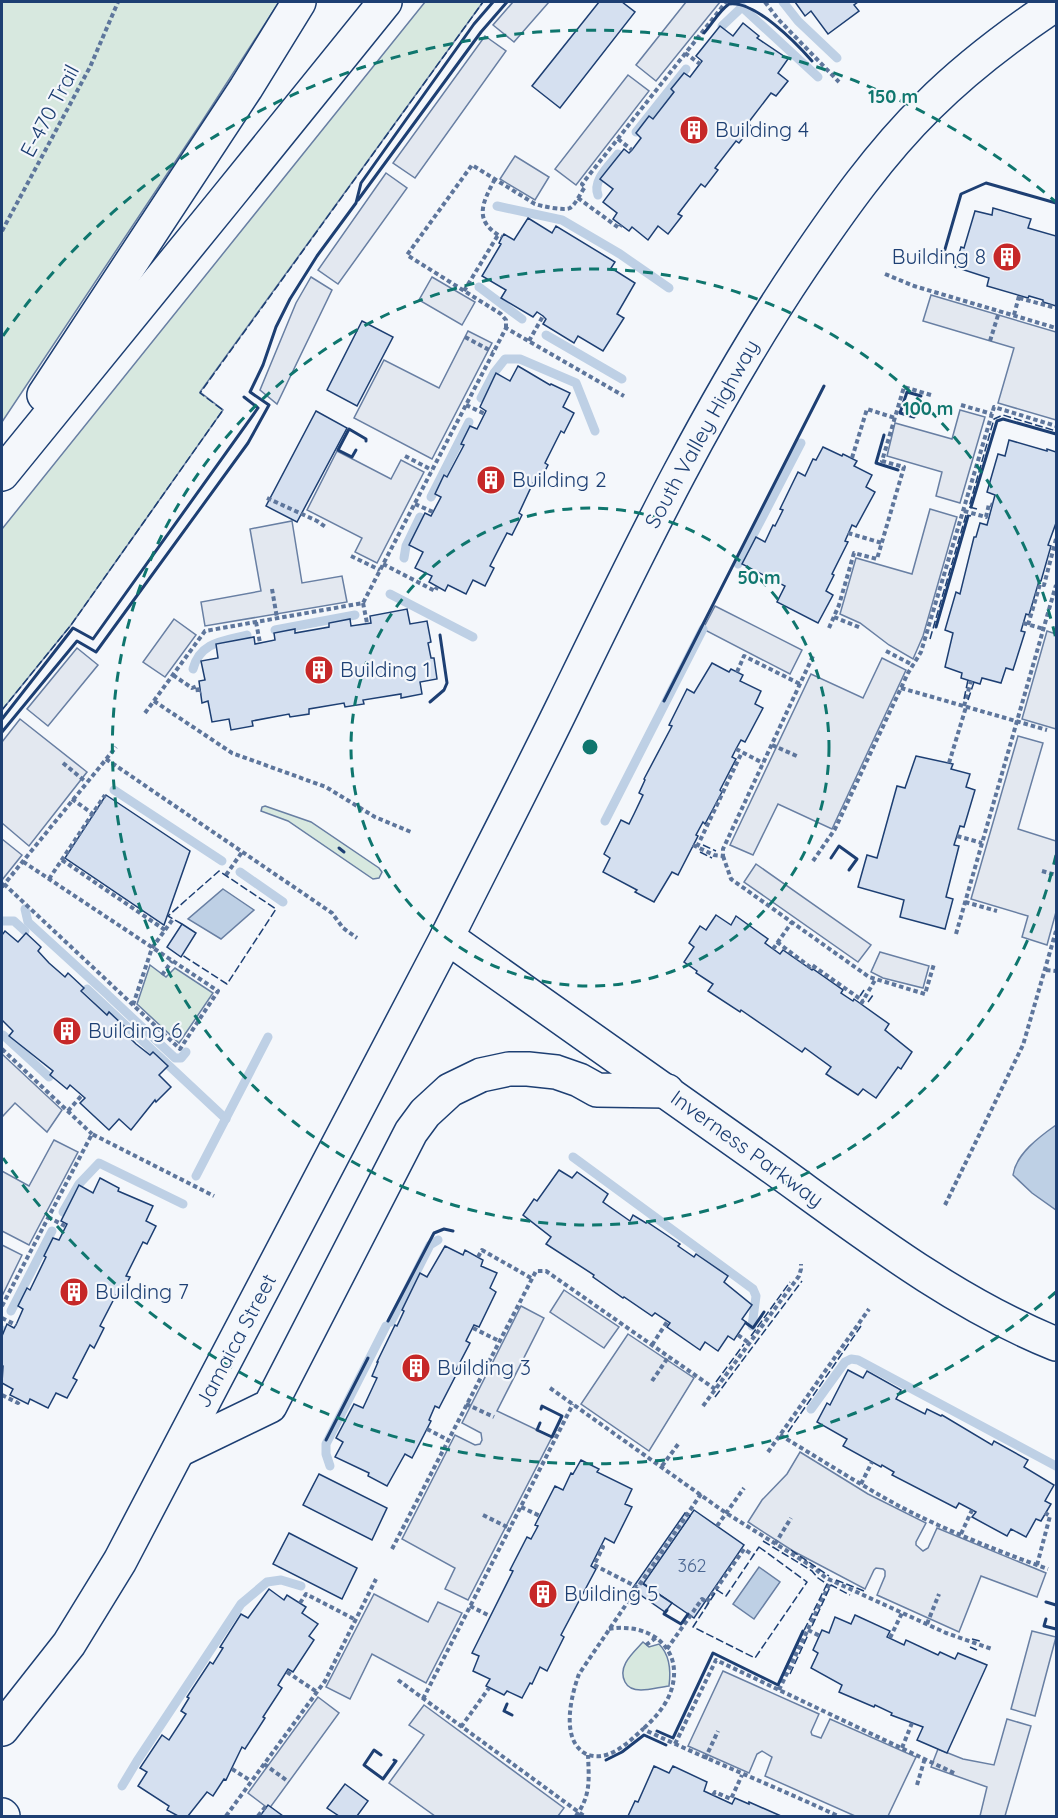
<svg xmlns="http://www.w3.org/2000/svg" width="1058" height="1818" font-family="Quicksand,sans-serif">
<style>
.green{fill:#d7e8df;stroke:#687fa3;stroke-width:1.5}
.parking{fill:#e3e8f0;stroke:#687fa3;stroke-width:1.5}
.water{fill:#bed0e5;stroke:#687fa3;stroke-width:1.5}
.lines{fill:none;stroke-linecap:round;stroke-linejoin:round}
.stream{stroke:#bed0e5;stroke-width:9}
.building{fill:#d5e0f0;stroke:#1d3f73;stroke-width:1.5}
.minor-casing{stroke:#1d3f73;stroke-width:36}
.major-casing{stroke:#1d3f73;stroke-width:36}
.highway-casing{stroke:#1d3f73;stroke-width:36}
.path{stroke:#5e769c;stroke-width:4;stroke-dasharray:4.5 3;stroke-linecap:butt}
.minor{stroke:#f4f7fb;stroke-width:33}
.major{stroke:#f4f7fb;stroke-width:33}
.highway{stroke:#f4f7fb;stroke-width:33}
.fence{stroke:#1d3f73;stroke-width:1.5;stroke-dasharray:8 3;stroke-linecap:butt}
.wall{stroke:#1d3f73;stroke-width:3}
.ring{fill:none;stroke:#0f766e;stroke-width:3;stroke-dasharray:10 8}
.labels{text-anchor:middle;stroke-width:4.5;stroke-linejoin:round;paint-order:stroke}
.number-label{font-size:18px;fill:#4b6792}
.street-label{font-size:21px;fill:#1d3f73;stroke:#f4f7fb}
.poi-label{font-size:21px;fill:#1d3f73;stroke:#f4f7fb;text-anchor:start}
.centre{fill:#0f766e;stroke:#f4f7fb;stroke-width:3}
.ring-label{font-size:18px;text-anchor:middle;font-weight:bold;fill:#0f766e;stroke:#f4f7fb;stroke-width:4.5;stroke-linejoin:round;paint-order:stroke}
</style>
<rect width="100%" height="100%" fill="#f4f7fb"/>
<g class="green">
<path d="M 2,2 L 279,2 L 201,123 L 2,422 Z"/>
<path d="M 425,2 L 483,2 L 200,392 L 223,410 L 71,625 L 2,710 L 2,529 Z"/>
<path d="M 265,806 L 311,822 L 379,868 L 382,872 L 379,878 L 373,879 L 288,821 L 261,811 L 262,807 Z"/>
<path d="M 150,965 L 166,977 L 175,968 L 213,993 L 179,1043 L 137,1004 Z"/>
<path d="M 643,1642 L 649,1647 L 659,1644 C 670,1655 671,1671 669,1686 C 660,1687 650,1690 641,1690 C 635,1690 628,1688 625,1682 C 617,1666 633,1653 643,1642 Z"/>
</g>
<g class="parking">
<path d="M 513,2 L 549,2 L 514,42 L 493,25 Z"/>
<path d="M 686,2 L 720,2 L 656,81 L 636,65 Z"/>
<path d="M 485,36 L 506,51 L 415,178 L 393,163 Z"/>
<path d="M 628,75 L 649,91 L 576,185 L 555,169 Z"/>
<path d="M 515,156 L 549,177 L 535,200 L 500,179 Z"/>
<path d="M 386,173 L 407,188 L 338,284 L 318,270 Z"/>
<path d="M 311,277 L 332,290 L 277,404 L 260,390 L 296,303 Z"/>
<path d="M 432,277 L 475,302 L 462,325 L 419,300 Z"/>
<path d="M 931,295 L 1056,332 L 1056,420 L 998,403 L 1014,348 L 923,321 Z"/>
<path d="M 468,331 L 492,343 L 432,459 L 354,418 L 384,360 L 439,388 Z"/>
<path d="M 960,410 L 985,417 L 960,503 L 936,496 L 942,472 L 887,456 L 895,423 L 952,439 Z"/>
<path d="M 337,451 L 391,479 L 401,460 L 424,472 L 377,563 L 355,552 L 362,538 L 307,510 Z"/>
<path d="M 930,509 L 957,517 L 923,636 L 913,659 L 889,645 L 860,623 L 840,614 L 856,558 L 912,574 Z"/>
<path d="M 292,521 L 302,583 L 342,576 L 347,602 L 205,626 L 201,602 L 261,591 L 250,529 Z"/>
<path d="M 715,606 L 802,650 L 790,674 L 703,629 Z"/>
<path d="M 174,619 L 196,635 L 165,677 L 143,662 Z"/>
<path d="M 1047,631 L 1056,634 L 1056,729 L 1022,719 Z"/>
<path d="M 77,648 L 98,665 L 48,726 L 27,709 Z"/>
<path d="M 882,658 L 906,670 L 832,829 L 778,804 L 753,855 L 730,845 L 811,674 L 863,698 Z"/>
<path d="M 20,719 L 87,772 L 29,846 L 2,823 L 2,742 Z"/>
<path d="M 1018,736 L 1043,743 L 1018,829 L 1056,841 L 1056,912 L 1047,945 L 1022,937 L 1028,916 L 971,899 Z"/>
<path d="M 2,839 L 22,855 L 2,880 Z"/>
<path d="M 756,864 L 871,945 L 858,962 L 744,882 Z"/>
<path d="M 880,952 L 929,966 L 923,988 L 883,978 L 871,972 Z"/>
<path d="M 2,1054 L 62,1110 L 47,1132 L 15,1103 L 2,1117 Z"/>
<path d="M 54,1140 L 78,1152 L 29,1245 L 2,1231 L 2,1171 L 29,1186 Z"/>
<path d="M 2,1245 L 22,1255 L 2,1296 Z"/>
<path d="M 564,1290 L 619,1327 L 604,1348 L 550,1312 Z"/>
<path d="M 521,1306 L 544,1318 L 497,1411 L 552,1437 L 468,1600 L 445,1589 L 455,1568 L 402,1539 L 455,1435 L 475,1445 L 480,1444 L 482,1440 L 481,1433 L 462,1423 Z"/>
<path d="M 628,1334 L 694,1378 L 649,1451 L 581,1404 Z"/>
<path d="M 800,1452 L 868,1494 L 926,1523 L 916,1542 L 916,1545 L 923,1551 L 928,1548 L 937,1528 L 1046,1573 L 1037,1597 L 981,1576 L 959,1632 L 877,1595 L 885,1576 L 885,1571 L 883,1569 L 876,1568 L 874,1570 L 865,1589 L 793,1551 L 748,1522 L 762,1500 L 787,1474 Z"/>
<path d="M 374,1594 L 428,1622 L 438,1602 L 462,1613 L 426,1683 L 372,1654 L 350,1699 L 326,1687 Z"/>
<path d="M 1032,1631 L 1056,1637 L 1035,1716 L 1011,1709 Z"/>
<path d="M 723,1671 L 819,1714 L 811,1732 L 812,1735 L 821,1738 L 830,1719 L 916,1757 L 888,1816 L 855,1816 L 765,1776 L 772,1757 L 762,1751 L 757,1754 L 749,1773 L 688,1746 Z"/>
<path d="M 318,1697 L 339,1713 L 269,1809 L 248,1793 Z"/>
<path d="M 424,1705 L 564,1808 L 558,1816 L 435,1816 L 389,1783 L 424,1735 L 409,1725 Z"/>
<path d="M 1007,1719 L 1031,1726 L 1005,1816 L 980,1816 L 987,1787 L 931,1767 L 938,1749 L 963,1759 L 994,1765 Z"/>
</g>
<g class="water">
<path d="M 223,889 L 254,910 L 221,939 L 188,919 Z"/>
<path d="M 1056,1125 L 1056,1210 L 1032,1193 L 1013,1175 C 1016,1154 1039,1137 1056,1125 Z"/>
<path d="M 759,1567 L 780,1582 L 754,1619 L 733,1604 Z"/>
</g>
<g class="lines">
<g class="stream">
<path d="M 783,2 L 798,21 L 837,58"/>
<path d="M 722,26 L 742,7 L 818,77"/>
<path d="M 636,132 L 686,69"/>
<path d="M 598,195 C 592,180 610,165 618,154"/>
<path d="M 497,206 L 562,220 L 620,254 L 669,288"/>
<path d="M 479,287 L 522,319"/>
<path d="M 546,335 L 622,379"/>
<path d="M 481,398 L 494,373 L 505,359 L 520,359 L 576,383 L 595,431"/>
<path d="M 431,497 L 469,422"/>
<path d="M 404,558 L 406,546 L 420,517"/>
<path d="M 738,564 L 801,443"/>
<path d="M 390,594 L 473,637"/>
<path d="M 275,630 L 355,615"/>
<path d="M 193,669 C 200,642 223,641 247,635"/>
<path d="M 114,790 L 222,861"/>
<path d="M 605,821 L 703,629"/>
<path d="M 240,872 L 283,902"/>
<path d="M 25,909 L 28,922 L 108,995"/>
<path d="M 2,921 L 14,921 L 25,931"/>
<path d="M 87,989 L 226,1119"/>
<path d="M 110,997 L 175,1058 L 181,1058 L 186,1052"/>
<path d="M 3,1035 L 49,1077"/>
<path d="M 573,1157 L 753,1289 L 756,1296 L 752,1326"/>
<path d="M 196,1176 L 268,1037"/>
<path d="M 63,1212 L 79,1184 L 99,1163 L 183,1204"/>
<path d="M 11,1311 L 52,1231"/>
<path d="M 391,1322 L 430,1245 L 438,1240"/>
<path d="M 2,1331 L 2,1330"/>
<path d="M 811,1409 L 845,1362 L 851,1359 L 858,1360 L 1056,1466"/>
<path d="M 330,1466 L 326,1454 L 326,1444 L 386,1326"/>
<path d="M 122,1786 L 137,1761 L 241,1604 L 267,1582 L 281,1580 L 301,1586"/>
</g>
</g>
<g class="building">
<path d="M 599,2 L 622,2 L 635,12 L 560,108 L 532,86 Z"/>
<path d="M 795,2 L 858,2 L 854,5 L 859,11 L 828,34 L 811,11 L 805,16 Z"/>
<path d="M 743,23 L 759,36 L 757,38 L 788,59 L 778,73 L 788,81 L 776,96 L 771,93 L 748,123 L 752,127 L 739,143 L 736,141 L 715,168 L 718,170 L 705,187 L 701,184 L 678,214 L 682,216 L 668,234 L 658,226 L 648,240 L 632,227 L 629,231 L 613,219 L 617,213 L 603,202 L 613,189 L 600,179 L 624,149 L 629,153 L 632,150 L 641,138 L 636,133 L 649,116 L 653,119 L 674,92 L 671,89 L 684,73 L 690,77 L 702,61 L 696,56 L 720,26 L 733,36 Z"/>
<path d="M 993,208 L 1031,219 L 1028,228 L 1056,236 L 1056,306 L 1043,302 L 1043,300 L 1029,296 L 1028,298 L 987,286 L 989,278 L 955,267 L 961,247 L 964,248 L 975,211 L 992,215 Z"/>
<path d="M 528,218 L 552,233 L 556,226 L 615,262 L 611,268 L 635,283 L 617,314 L 624,318 L 603,351 L 578,336 L 574,343 L 543,324 L 546,319 L 543,316 L 537,312 L 533,317 L 501,298 L 506,290 L 482,276 L 501,244 L 499,243 L 502,237 L 504,234 L 514,240 Z"/>
<path d="M 362,321 L 393,337 L 357,406 L 327,390 Z"/>
<path d="M 518,366 L 550,385 L 551,384 L 570,393 L 563,407 L 574,413 L 564,433 L 561,431 L 545,463 L 548,465 L 538,485 L 533,483 L 519,513 L 522,515 L 512,535 L 507,533 L 490,566 L 494,568 L 485,586 L 473,580 L 466,594 L 448,585 L 445,591 L 429,582 L 432,576 L 415,568 L 423,552 L 409,545 L 425,513 L 431,516 L 441,497 L 435,494 L 444,475 L 447,477 L 464,445 L 461,444 L 470,426 L 477,429 L 486,411 L 480,407 L 496,373 L 510,381 Z"/>
<path d="M 316,411 L 347,428 L 297,522 L 266,506 Z"/>
<path d="M 1009,440 L 1047,451 L 1047,449 L 1056,452 L 1056,523 L 1048,545 L 1051,546 L 1041,581 L 1039,581 L 1029,615 L 1026,614 L 1021,631 L 1025,632 L 1013,670 L 1006,668 L 1001,683 L 982,678 L 980,684 L 961,678 L 962,673 L 945,667 L 953,633 L 945,630 L 956,592 L 960,594 L 974,537 L 976,537 L 980,523 L 987,525 L 995,495 L 987,492 L 998,454 L 1005,456 Z"/>
<path d="M 823,447 L 842,456 L 843,454 L 857,461 L 854,466 L 872,475 L 866,487 L 875,492 L 856,527 L 852,525 L 845,541 L 848,542 L 832,574 L 834,575 L 826,591 L 833,595 L 818,623 L 777,602 L 785,586 L 742,564 L 756,537 L 765,542 L 773,525 L 775,526 L 783,510 L 780,509 L 798,472 L 805,476 L 813,459 L 816,460 Z"/>
<path d="M 407,609 L 410,624 L 427,621 L 431,642 L 428,643 L 431,658 L 434,658 L 437,679 L 420,682 L 422,694 L 401,698 L 401,694 L 363,700 L 364,704 L 345,707 L 344,703 L 309,709 L 309,714 L 290,717 L 289,714 L 252,721 L 253,726 L 231,730 L 229,719 L 212,722 L 208,701 L 202,703 L 199,681 L 205,680 L 201,661 L 218,658 L 216,644 L 254,637 L 255,644 L 275,640 L 274,633 L 295,629 L 295,633 L 329,627 L 329,623 L 350,619 L 351,626 L 371,623 L 370,616 Z"/>
<path d="M 712,663 L 729,672 L 731,669 L 743,675 L 740,681 L 761,691 L 755,704 L 763,708 L 745,742 L 741,740 L 736,749 L 732,757 L 736,759 L 720,790 L 722,792 L 705,824 L 703,822 L 696,835 L 698,836 L 678,875 L 672,872 L 654,902 L 635,892 L 637,890 L 603,872 L 610,858 L 604,854 L 621,820 L 629,824 L 634,814 L 643,795 L 639,793 L 645,780 L 644,779 L 672,726 L 669,725 L 687,689 L 694,693 Z"/>
<path d="M 916,756 L 953,764 L 951,769 L 970,774 L 966,787 L 975,790 L 964,827 L 960,826 L 954,845 L 959,846 L 946,897 L 953,899 L 945,929 L 900,917 L 904,900 L 858,887 L 867,855 L 877,858 L 897,786 L 905,788 Z"/>
<path d="M 106,795 L 190,851 L 164,925 L 65,858 Z"/>
<path d="M 716,915 L 731,925 L 736,916 L 768,939 L 765,943 L 780,954 L 783,950 L 812,970 L 813,969 L 843,990 L 841,993 L 853,1001 L 854,999 L 889,1024 L 885,1030 L 912,1052 L 901,1069 L 898,1067 L 876,1098 L 863,1089 L 858,1095 L 826,1074 L 831,1067 L 805,1048 L 802,1052 L 741,1010 L 740,1012 L 708,991 L 713,984 L 696,973 L 697,971 L 684,962 L 694,947 L 689,943 L 700,926 L 706,930 Z"/>
<path d="M 182,924 L 196,933 L 181,957 L 167,947 Z"/>
<path d="M 5,931 L 18,942 L 26,933 L 41,947 L 38,951 L 49,963 L 65,977 L 68,973 L 84,988 L 81,991 L 107,1015 L 109,1012 L 124,1026 L 122,1030 L 136,1044 L 150,1055 L 153,1052 L 168,1066 L 159,1075 L 171,1087 L 156,1102 L 155,1100 L 131,1130 L 119,1119 L 109,1130 L 80,1103 L 85,1098 L 70,1085 L 67,1089 L 50,1075 L 53,1071 L 9,1036 L 13,1031 L 2,1020 L 2,935 Z"/>
<path d="M 559,1170 L 572,1178 L 577,1172 L 608,1194 L 603,1202 L 630,1221 L 633,1215 L 646,1223 L 647,1222 L 680,1244 L 678,1246 L 694,1257 L 696,1254 L 728,1276 L 724,1282 L 752,1305 L 742,1319 L 746,1322 L 734,1340 L 728,1336 L 718,1351 L 705,1342 L 700,1350 L 667,1327 L 670,1323 L 655,1313 L 652,1316 L 624,1297 L 623,1298 L 593,1277 L 594,1275 L 546,1244 L 551,1237 L 523,1215 L 534,1199 L 537,1201 Z"/>
<path d="M 100,1178 L 119,1188 L 118,1191 L 153,1206 L 146,1221 L 156,1226 L 147,1244 L 143,1242 L 126,1276 L 130,1277 L 120,1297 L 116,1295 L 100,1326 L 104,1328 L 94,1348 L 90,1345 L 73,1378 L 77,1380 L 67,1398 L 56,1393 L 48,1408 L 30,1399 L 28,1404 L 10,1395 L 13,1389 L 2,1383 L 3,1366 L 2,1365 L 2,1336 L 7,1324 L 14,1328 L 16,1325 L 23,1309 L 18,1306 L 27,1288 L 30,1290 L 46,1257 L 44,1256 L 53,1238 L 59,1240 L 67,1224 L 61,1221 L 79,1185 L 93,1193 Z"/>
<path d="M 445,1246 L 463,1255 L 465,1250 L 483,1260 L 481,1266 L 497,1273 L 490,1288 L 496,1292 L 479,1327 L 474,1325 L 466,1341 L 470,1343 L 454,1374 L 456,1375 L 439,1408 L 435,1406 L 429,1420 L 431,1421 L 412,1458 L 405,1454 L 387,1486 L 368,1476 L 369,1473 L 335,1457 L 343,1442 L 336,1438 L 354,1404 L 363,1408 L 377,1378 L 372,1376 L 378,1362 L 377,1362 L 395,1325 L 397,1326 L 404,1311 L 402,1310 L 420,1273 L 427,1277 Z"/>
<path d="M 848,1370 L 863,1378 L 867,1371 L 901,1390 L 896,1399 L 925,1414 L 927,1409 L 941,1416 L 942,1415 L 992,1445 L 994,1441 L 1028,1460 L 1024,1467 L 1054,1485 L 1045,1501 L 1051,1504 L 1041,1521 L 1036,1519 L 1026,1537 L 1011,1529 L 1007,1536 L 972,1517 L 976,1512 L 959,1503 L 956,1508 L 892,1475 L 894,1472 L 882,1465 L 881,1467 L 843,1446 L 847,1439 L 817,1422 L 827,1403 L 830,1405 Z"/>
<path d="M 581,1460 L 599,1469 L 597,1472 L 632,1489 L 625,1504 L 632,1507 L 614,1543 L 605,1538 L 591,1566 L 596,1569 L 561,1635 L 564,1637 L 547,1671 L 540,1667 L 532,1684 L 530,1683 L 522,1698 L 507,1691 L 504,1695 L 486,1686 L 490,1679 L 473,1671 L 479,1656 L 472,1653 L 513,1571 L 510,1570 L 527,1537 L 531,1539 L 538,1526 L 535,1525 L 555,1486 L 563,1490 L 571,1473 L 573,1474 Z"/>
<path d="M 319,1474 L 387,1508 L 372,1540 L 303,1505 Z"/>
<path d="M 694,1510 L 744,1545 L 694,1618 L 643,1583 Z"/>
<path d="M 685,1513 L 690,1516 L 643,1584 L 672,1603 L 665,1612 L 632,1589 Z"/>
<path d="M 289,1533 L 357,1568 L 342,1599 L 273,1564 Z"/>
<path d="M 269,1589 L 284,1600 L 287,1595 L 306,1607 L 302,1613 L 318,1624 L 309,1636 L 314,1640 L 293,1672 L 288,1669 L 278,1685 L 282,1688 L 263,1717 L 265,1718 L 245,1749 L 242,1747 L 226,1780 L 224,1779 L 213,1796 L 207,1792 L 188,1816 L 178,1816 L 167,1810 L 169,1806 L 138,1786 L 147,1772 L 140,1768 L 162,1735 L 169,1740 L 186,1714 L 181,1711 L 189,1698 L 187,1697 L 210,1662 L 213,1664 L 223,1648 L 220,1647 L 241,1614 L 248,1618 Z"/>
<path d="M 855,1615 L 890,1631 L 887,1637 L 904,1645 L 906,1640 L 938,1655 L 940,1652 L 955,1659 L 958,1653 L 987,1665 L 947,1753 L 917,1740 L 923,1727 L 891,1715 L 892,1713 L 875,1705 L 874,1707 L 839,1692 L 842,1685 L 811,1668 L 818,1653 L 813,1650 L 822,1630 L 829,1633 L 835,1617 L 851,1624 Z"/>
<path d="M 654,1766 L 669,1773 L 673,1766 L 707,1782 L 704,1791 L 732,1804 L 735,1798 L 749,1804 L 749,1802 L 781,1816 L 628,1816 L 635,1801 L 638,1802 Z"/>
<path d="M 345,1784 L 368,1801 L 357,1816 L 339,1816 L 327,1808 Z"/>
<path d="M 268,1805 L 283,1816 L 260,1816 Z"/>
</g>
<g class="lines">
<g class="minor-casing">
<g id="minor">
<path d="M 447,937 C 486,859 526,782 564,704 C 637,554 709,404 802,266 C 840,210 880,153 928,106 C 967,67 1011,34 1056,4"/>
<path d="M 2,1815 L 3,1816"/>
</g>
</g>
<g class="major-casing">
<g id="major">
<path d="M 179,1450 L 270,1406 L 411,1132 L 425,1113 L 450,1090 L 481,1075 L 509,1069 L 528,1069 L 556,1072 L 579,1080 L 597,1090 L 667,1091"/>
<path d="M 2,1729 L 69,1644 L 120,1561 L 447,937 C 552,1011 657,1085 761,1159 C 855,1226 949,1301 1056,1344"/>
</g>
</g>
<g class="highway-casing">
<g id="highway">
<path d="M 44,395 L 246,88 L 299,2"/>
<path d="M 2,474 L 225,200 L 385,2"/>
</g>
</g>
<g class="path">
<path d="M 765,2 L 778,19 L 839,82"/>
<path d="M 685,53 L 700,64"/>
<path d="M 618,139 L 632,150"/>
<path d="M 495,179 C 483,202 472,221 502,237"/>
<path d="M 578,198 L 619,228 L 621,225"/>
<path d="M 2,231 L 90,67 L 118,2"/>
<path d="M 885,274 L 914,286 L 1056,328"/>
<path d="M 464,291 L 498,235"/>
<path d="M 1019,298 L 1056,308"/>
<path d="M 1014,315 L 1019,296"/>
<path d="M 506,328 L 506,320 L 501,314 L 407,255 L 472,165 L 535,204 C 541,206 564,211 570,208 C 576,204 581,192 585,187 L 582,184 L 726,2"/>
<path d="M 465,337 L 493,352"/>
<path d="M 529,341 L 543,316"/>
<path d="M 990,341 L 999,312"/>
<path d="M 466,405 L 485,414"/>
<path d="M 961,405 L 992,414"/>
<path d="M 405,456 L 432,470"/>
<path d="M 852,458 L 867,409 L 895,418"/>
<path d="M 267,498 L 317,521 L 327,528"/>
<path d="M 415,504 L 433,512"/>
<path d="M 964,511 L 986,517 L 989,504 L 992,505"/>
<path d="M 848,533 L 882,543"/>
<path d="M 351,556 L 380,570"/>
<path d="M 383,564 L 435,591 L 437,587"/>
<path d="M 272,589 L 277,618"/>
<path d="M 363,603 L 367,623"/>
<path d="M 834,617 L 861,628"/>
<path d="M 256,622 L 260,643"/>
<path d="M 1023,623 L 1044,629"/>
<path d="M 1028,625 L 1040,584 L 1044,585 L 1056,539"/>
<path d="M 829,628 L 839,605 L 854,553 L 877,559 L 904,467 L 882,461 L 904,387 L 931,395"/>
<path d="M 886,651 L 913,665"/>
<path d="M 737,672 L 744,656 L 800,684"/>
<path d="M 173,675 L 192,688 L 197,686 L 198,693 L 201,692"/>
<path d="M 901,688 L 1047,730"/>
<path d="M 154,701 L 232,753 L 326,787 L 375,817 L 411,832"/>
<path d="M 964,706 L 971,681"/>
<path d="M 145,713 L 205,631 L 363,603 L 506,328 L 624,396"/>
<path d="M 772,745 L 799,757"/>
<path d="M 736,749 L 763,763"/>
<path d="M 106,759 L 332,913 L 343,928 L 357,938"/>
<path d="M 63,763 L 86,782"/>
<path d="M 949,763 L 966,707"/>
<path d="M 72,799 L 93,814"/>
<path d="M 957,836 L 982,843"/>
<path d="M 693,845 L 714,855 L 723,856 L 723,849 L 813,656"/>
<path d="M 697,847 L 742,752"/>
<path d="M 723,856 L 731,879 L 869,977 L 925,994 L 934,964"/>
<path d="M 62,860 L 165,930"/>
<path d="M 813,861 L 835,829 L 908,673 L 921,652 L 994,407 L 1056,426"/>
<path d="M 1042,871 L 1056,875"/>
<path d="M 226,875 L 242,852"/>
<path d="M 49,879 L 105,795"/>
<path d="M 4,884 L 180,1049 L 218,991 L 22,861"/>
<path d="M 2,887 L 116,747"/>
<path d="M 965,902 L 997,911"/>
<path d="M 956,934 L 1056,585"/>
<path d="M 777,942 L 810,967 L 812,965 L 863,1001"/>
<path d="M 773,949 L 792,922"/>
<path d="M 1046,970 L 1056,971"/>
<path d="M 162,975 L 172,961"/>
<path d="M 861,1004 L 875,980"/>
<path d="M 133,1005 L 152,948 L 173,919"/>
<path d="M 2,1049 L 92,1134"/>
<path d="M 68,1111 L 82,1095"/>
<path d="M 945,1205 L 1023,1045 L 1056,931"/>
<path d="M 48,1217 L 65,1226"/>
<path d="M 478,1257 L 482,1250 L 531,1278"/>
<path d="M 2,1306 L 92,1134 L 214,1196"/>
<path d="M 2,1318 L 16,1325"/>
<path d="M 473,1328 L 499,1341"/>
<path d="M 738,1335 L 749,1343"/>
<path d="M 652,1345 L 667,1322"/>
<path d="M 652,1381 L 669,1356"/>
<path d="M 550,1388 L 726,1513 L 813,1567 L 826,1578 L 946,1633 L 992,1649"/>
<path d="M 2,1395 L 18,1403 L 20,1400"/>
<path d="M 466,1404 L 494,1417"/>
<path d="M 703,1406 L 799,1276 L 801,1269 L 801,1264"/>
<path d="M 427,1429 L 448,1440"/>
<path d="M 780,1435 C 820,1459 859,1484 899,1506 C 947,1531 998,1551 1048,1569"/>
<path d="M 768,1452 L 869,1309"/>
<path d="M 662,1466 L 679,1443"/>
<path d="M 861,1484 L 872,1462"/>
<path d="M 701,1494 L 579,1674 C 571,1696 560,1740 586,1754 C 593,1757 601,1757 609,1754 C 622,1749 633,1738 643,1729 C 708,1760 774,1786 838,1816"/>
<path d="M 521,1507 L 540,1516"/>
<path d="M 483,1515 L 511,1529"/>
<path d="M 717,1526 L 744,1488"/>
<path d="M 961,1534 L 972,1510"/>
<path d="M 775,1544 L 791,1518"/>
<path d="M 601,1546 L 603,1547 L 594,1565 L 637,1587"/>
<path d="M 392,1549 L 536,1271 L 546,1271 L 715,1389"/>
<path d="M 1037,1565 L 1050,1516 L 1045,1513"/>
<path d="M 707,1602 L 744,1549 L 753,1555"/>
<path d="M 300,1603 L 306,1594 L 356,1620"/>
<path d="M 470,1606 L 490,1616"/>
<path d="M 927,1624 L 939,1594"/>
<path d="M 609,1629 C 649,1622 685,1648 671,1691 C 666,1706 654,1719 643,1729"/>
<path d="M 808,1630 L 820,1636"/>
<path d="M 890,1638 L 902,1613"/>
<path d="M 646,1645 L 657,1637"/>
<path d="M 667,1649 L 702,1599 L 708,1603"/>
<path d="M 287,1672 L 317,1692"/>
<path d="M 398,1680 L 584,1816"/>
<path d="M 779,1690 L 831,1581"/>
<path d="M 423,1699 L 573,1404"/>
<path d="M 461,1727 L 489,1688"/>
<path d="M 675,1744 L 716,1660 L 956,1774"/>
<path d="M 902,1748 L 912,1723"/>
<path d="M 705,1759 L 718,1731"/>
<path d="M 264,1764 L 289,1782"/>
<path d="M 232,1769 L 251,1781"/>
<path d="M 917,1785 L 925,1758"/>
<path d="M 713,1795 L 715,1792 L 731,1799 L 742,1775"/>
<path d="M 226,1816 L 325,1681 L 376,1579"/>
<path d="M 258,1816 L 266,1806"/>
<path d="M 576,1816 C 591,1795 589,1780 588,1755"/>
</g>
<use href="#minor" class="minor"/>
<use href="#major" class="major"/>
<use href="#highway" class="highway"/>
<g class="fence">
<path d="M 704,33 C 712,24 719,11 729,4 C 755,0 797,44 812,61"/>
<path d="M 884,435 L 876,463 L 898,470"/>
<path d="M 977,509 L 969,507 L 994,419 L 1003,415 L 1056,431"/>
<path d="M 930,639 L 966,515 L 971,516"/>
<path d="M 964,699 L 968,680"/>
<path d="M 968,700 L 974,682"/>
<path d="M 2,710 L 71,625 L 223,410 L 200,393 L 483,2"/>
<path d="M 703,845 L 716,851"/>
<path d="M 700,852 L 712,858"/>
<path d="M 182,924 L 168,916 L 219,871 L 276,909 L 227,984 L 182,955"/>
<path d="M 860,996 L 864,990"/>
<path d="M 868,1002 L 873,995"/>
<path d="M 751,1336 L 790,1282"/>
<path d="M 716,1382 L 744,1344"/>
<path d="M 715,1397 L 802,1281"/>
<path d="M 788,1432 L 861,1326"/>
<path d="M 763,1541 L 812,1571 L 818,1578 L 827,1584 L 784,1671"/>
<path d="M 759,1547 L 807,1582 L 755,1658 L 693,1627 L 717,1590 L 726,1596 Z"/>
<path d="M 791,1550 L 829,1576"/>
<path d="M 836,1580 L 864,1591"/>
<path d="M 812,1626 L 831,1585 L 850,1595"/>
<path d="M 972,1639 L 980,1641"/>
<path d="M 970,1647 L 977,1650"/>
<path d="M 790,1674 L 808,1635"/>
<path d="M 606,1760 L 622,1752 L 644,1735 L 666,1745"/>
</g>
<g class="wall">
<path d="M 704,33 C 712,24 719,11 729,4 C 755,0 797,44 812,61"/>
<path d="M 358,200 L 481,32 L 507,2"/>
<path d="M 941,263 L 961,194 L 986,183 L 1056,203"/>
<path d="M 914,417 L 900,413 L 907,392 L 921,396"/>
<path d="M 884,435 L 876,463 L 898,470"/>
<path d="M 356,450 L 352,457 L 338,450 L 349,429 L 366,439 L 366,441"/>
<path d="M 971,507 L 997,421 L 1003,419 L 1056,434"/>
<path d="M 936,627 L 968,516"/>
<path d="M 664,701 L 824,386"/>
<path d="M 430,702 L 444,690 L 447,683 L 440,635"/>
<path d="M 2,719 L 73,628 L 93,639 L 258,408 L 244,397"/>
<path d="M 2,732 L 77,641 L 96,652 L 248,443 L 269,405 L 250,392 L 263,365 L 276,327 L 290,299 L 317,256 L 356,203 L 361,183 L 474,24 L 493,2"/>
<path d="M 339,848 L 344,852"/>
<path d="M 831,858 L 839,846 L 857,859 L 849,870"/>
<path d="M 388,1321 L 434,1233 L 444,1229 L 453,1231"/>
<path d="M 746,1323 L 753,1328 L 764,1312"/>
<path d="M 540,1423 L 537,1430 L 552,1437 L 562,1416 L 542,1406 L 541,1409"/>
<path d="M 326,1440 L 368,1358"/>
<path d="M 1046,1602 L 1056,1605"/>
<path d="M 667,1610 L 664,1614 L 681,1624 L 688,1614"/>
<path d="M 1046,1619 L 1044,1626 L 1056,1629"/>
<path d="M 507,1704 L 504,1711 L 512,1715"/>
<path d="M 657,1731 L 673,1738 L 713,1653 L 778,1685 L 803,1631"/>
<path d="M 381,1755 L 374,1750 L 364,1765 L 383,1779 L 396,1761 L 394,1760"/>
<path d="M 606,1760 L 622,1752 L 644,1735 L 666,1745"/>
</g>
</g>
<g class="ring">
<circle cx="590" cy="747" r="239"/>
<path d="M1056 855A478 478 0 1 1 1056 639"/>
<path d="M1056 1292A717 717 0 0 1 3 1158M3 336A717 717 0 0 1 1056 202"/>
</g>
<defs>
<g id="building-disc" transform="scale(1.5)"><circle r="9.5" fill="#c62828" stroke="#f4f7fb"/><path d="M-4-6H4V6H1V3H-1V6H-4ZM-2.5-4.3h1.7v1.8h-1.7ZM.8-4.3h1.7v1.8H.8ZM-2.5-1h1.7V.8h-1.7ZM.8-1h1.7V.8H.8Z" fill="#fff"/></g>
</defs>
<g fill-rule="evenodd">
<use href="#building-disc" x="694" y="130"/>
<use href="#building-disc" x="1007" y="257"/>
<use href="#building-disc" x="491" y="480"/>
<use href="#building-disc" x="319" y="670"/>
<use href="#building-disc" x="67" y="1031"/>
<use href="#building-disc" x="74" y="1292"/>
<use href="#building-disc" x="416" y="1368"/>
<use href="#building-disc" x="543" y="1594"/>
</g>
<g class="labels">
<g class="number-label">
<text x="692" y="1572">362</text>
</g>
<g class="street-label">
<text transform="translate(50 111) rotate(-62)" y="7">E-470 Trail</text>
<text transform="translate(702 434) rotate(-61)" y="7">South Valley Highway</text>
<text transform="translate(747 1149) rotate(36)" y="7">Inverness Parkway</text>
<text transform="translate(236 1341) rotate(-62)" y="7">Jamaica Street</text>
</g>
<g class="poi-label">
<text x="715" y="137">Building 4</text>
<text x="986" y="264" text-anchor="end">Building 8</text>
<text x="512" y="487">Building 2</text>
<text x="340" y="677">Building 1</text>
<text x="88" y="1038">Building 6</text>
<text x="95" y="1299">Building 7</text>
<text x="437" y="1375">Building 3</text>
<text x="564" y="1601">Building 5</text>
</g>
</g>
<circle cx="590" cy="747" r="9" class="centre"/>
<g class="ring-label">
<text x="893" y="103">150 m</text>
<text x="928" y="415">100 m</text>
<text x="759" y="584">50 m</text>
</g>
<rect width="1058" height="1818" fill="none" stroke="#1d3f73" stroke-width="6"/>
</svg>
